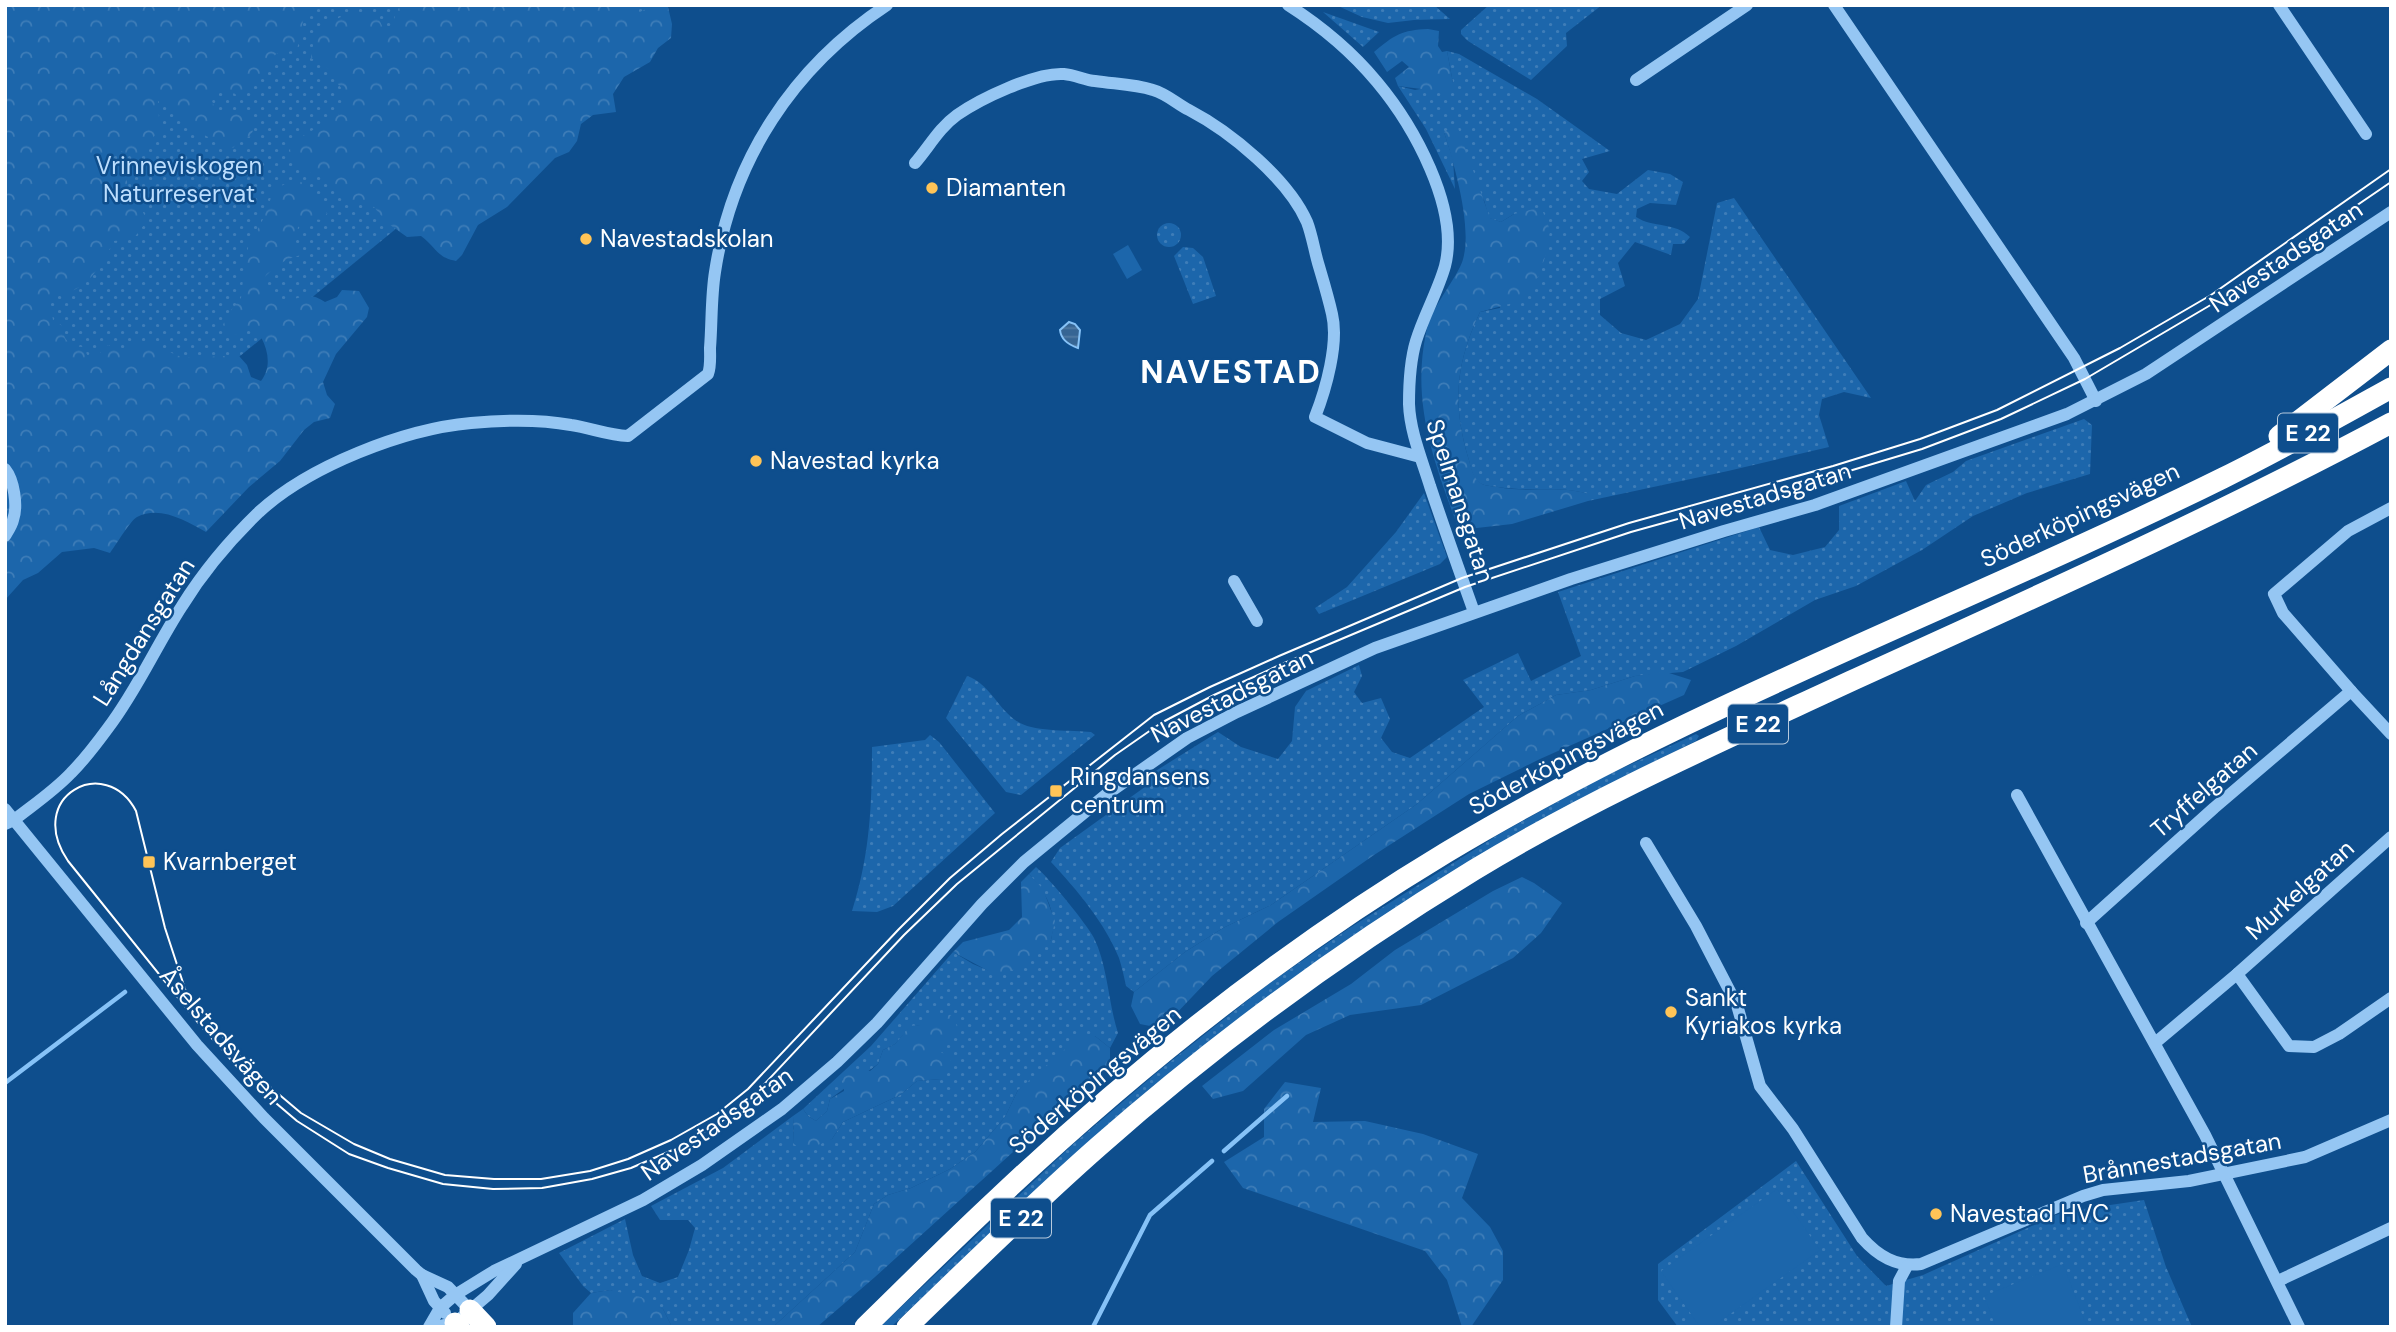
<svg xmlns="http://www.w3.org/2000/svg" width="2396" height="1332" font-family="'DM Sans',sans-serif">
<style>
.green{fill:url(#green-dots)}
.forest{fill:url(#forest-crowns)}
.pitch{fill:#1c66ab}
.water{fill:url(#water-rules);stroke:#86c2f7;stroke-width:2}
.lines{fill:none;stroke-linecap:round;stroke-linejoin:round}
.stream{stroke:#86c2f7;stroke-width:4.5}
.minor{stroke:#95c6f3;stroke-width:12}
.highway{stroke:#fff;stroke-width:21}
.tram{stroke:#fff;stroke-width:2}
.poi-dot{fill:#ffc457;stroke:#0e4e8d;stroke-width:2.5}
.labels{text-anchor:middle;stroke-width:5;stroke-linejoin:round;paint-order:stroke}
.shield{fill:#0e4e8d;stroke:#b7cadd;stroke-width:2}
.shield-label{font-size:23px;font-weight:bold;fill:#fff}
.park-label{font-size:24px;fill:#bcdefe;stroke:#0e4e8d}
.poi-label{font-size:24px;fill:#fff;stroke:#0e4e8d;text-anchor:start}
.street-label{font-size:24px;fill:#fff;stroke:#0e4e8d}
.district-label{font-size:32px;font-weight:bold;letter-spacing:2px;fill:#fff;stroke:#0e4e8d}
</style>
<defs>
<pattern id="green-dots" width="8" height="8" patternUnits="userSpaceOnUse" patternTransform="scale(1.75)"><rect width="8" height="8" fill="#1c66ab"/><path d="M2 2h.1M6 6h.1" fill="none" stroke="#3e7db8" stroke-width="1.8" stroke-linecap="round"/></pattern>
<pattern id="forest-crowns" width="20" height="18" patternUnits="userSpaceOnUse" patternTransform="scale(1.75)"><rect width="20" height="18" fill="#1c66ab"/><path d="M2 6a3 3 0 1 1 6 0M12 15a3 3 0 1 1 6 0" fill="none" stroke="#3e7db8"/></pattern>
<pattern id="water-rules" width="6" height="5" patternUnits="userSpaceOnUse" patternTransform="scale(1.75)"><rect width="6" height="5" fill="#366594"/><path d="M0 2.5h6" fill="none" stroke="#547ca4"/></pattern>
</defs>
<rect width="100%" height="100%" fill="#0e4e8d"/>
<g class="green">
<path d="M 5,5 L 650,5 L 658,15 L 136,441 L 11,535 Z"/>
<path d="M 1336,5 L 1434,5 L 1450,19 L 1414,20 L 1388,23 L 1362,17 Z"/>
<path d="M 1489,5 L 1602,5 L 1566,33 L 1567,46 L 1531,80 L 1468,41 L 1461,34 L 1461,30 Z"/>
<path d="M 1323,12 L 1379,32 L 1363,47 Z"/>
<path d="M 1447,51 L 1459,54 L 1537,99 L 1610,151 L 1582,159 L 1589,172 L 1582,181 L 1589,189 L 1617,194 L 1648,170 L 1670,174 L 1683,182 L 1676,205 L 1650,203 L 1637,209 L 1636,217 C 1653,228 1675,222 1690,237 L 1684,244 L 1673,244 L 1671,255 L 1635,242 L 1618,263 L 1625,286 L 1600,299 L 1600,315 L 1621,333 L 1646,340 L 1680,324 L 1698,299 L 1717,203 L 1734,198 L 1871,398 L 1844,392 L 1822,399 L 1819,415 L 1829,447 L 1728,471 L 1588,501 L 1588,494 C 1559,485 1527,492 1498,487 C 1493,486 1486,486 1482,484 C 1472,480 1471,466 1468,457 C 1452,402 1456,363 1480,312 L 1500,308 L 1514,214 L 1501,222 L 1489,218 L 1484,200 L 1444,132 L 1453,160 L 1455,189 L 1426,129 L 1398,86 L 1415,90 L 1453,83 Z"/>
<circle cx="1169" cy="235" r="12"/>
<path d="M 1183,247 L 1193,248 L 1203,257 L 1216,296 L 1193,304 L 1174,256 Z"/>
<path d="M 2084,419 L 2092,425 L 2090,474 L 2027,493 L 1973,516 L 1922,550 L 1856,586 L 1815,600 L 1736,646 L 1683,672 L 1635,676 L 1591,690 L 1556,695 L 1518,716 L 1417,804 L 1271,905 L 1223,928 L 1185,952 L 1134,992 L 1126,986 C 1124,977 1122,967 1119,958 C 1105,923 1077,890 1051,862 L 1060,848 L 1149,784 L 1146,777 L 1218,732 L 1241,747 L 1278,759 L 1292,741 L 1295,707 L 1306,691 L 1359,665 L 1362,676 L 1354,692 L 1362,703 L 1381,698 L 1390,719 L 1381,738 L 1392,752 L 1410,758 L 1484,707 L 1463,680 L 1518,653 L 1531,681 L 1581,656 L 1558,592 L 1759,527 L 1770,550 L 1793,555 L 1825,547 L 1839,530 L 1839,506 L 1906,481 L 1915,501 L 1926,485 L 1953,472 L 1966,461 Z"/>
<path d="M 1424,493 L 1447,557 L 1440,564 L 1319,614 L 1315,608 L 1347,587 L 1396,532 Z"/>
<path d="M 967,676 C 990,683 999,712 1020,723 C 1037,732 1072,730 1091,732 L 1095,735 L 1021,795 L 1006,792 L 946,718 Z"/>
<path d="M 1696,734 L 1699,736 L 1696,741 L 1633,772 L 1219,1035 L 1153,1086 L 1067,1161 L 891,1327 L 880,1327 L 1071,1146 L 1161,1069 L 1267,985 L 1348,929 L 1501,833 L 1597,780 Z"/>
<path d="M 930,735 L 939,742 L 995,813 L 893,906 L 877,912 L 852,911 C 870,855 872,805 872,747 L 925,740 Z"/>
<path d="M 1036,867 C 1049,878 1086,923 1094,938 C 1108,967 1108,1002 1118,1033 L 1110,1048 L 1095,1036 L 1018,1090 L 1005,1117 L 975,1152 L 950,1169 L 911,1188 L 888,1195 L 874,1204 L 855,1252 L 773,1327 L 672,1327 L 663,1309 L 610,1290 L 591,1293 L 583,1286 L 559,1253 L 625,1219 L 633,1255 L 642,1276 L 660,1283 L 678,1277 L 689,1250 L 695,1228 L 688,1220 L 660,1220 L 651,1206 L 723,1168 L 793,1116 L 794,1144 L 832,1139 L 843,1122 L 900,1095 L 917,1081 L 941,1079 L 936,1050 L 920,1025 L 910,1027 L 895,1044 L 883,1050 L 878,1064 L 830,1099 L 827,1111 L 816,1121 L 808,1116 L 803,1109 L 871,1046 L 953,952 L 973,964 L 992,972 L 1051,940 C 1057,912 1048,895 1029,874 Z"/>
<path d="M 1796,1161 L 1857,1256 L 1886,1286 L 1923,1275 L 2063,1212 L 2144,1200 L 2166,1267 L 2192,1327 L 1678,1327 L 1658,1300 L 1658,1264 Z"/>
</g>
<g class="forest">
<path d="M 5,5 L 310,5 L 303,21 L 297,50 L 276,54 L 251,88 L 240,98 L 230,90 L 217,91 L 212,101 L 218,116 C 234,110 242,110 257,119 L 251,136 L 239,141 L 233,148 C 200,137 185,120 158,101 L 159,119 L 162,128 C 151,138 146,149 137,160 L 121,151 L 112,153 L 109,163 C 129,173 125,181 133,198 C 139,208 144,209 146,222 L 134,238 L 114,241 C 105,258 93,281 76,289 C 66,294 59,294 50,301 L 53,320 L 61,325 L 65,338 L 71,346 L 83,347 L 89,358 L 100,353 L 108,345 L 123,350 C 144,340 148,338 168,351 C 174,354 177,356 183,357 C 202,359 220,355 239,356 L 247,365 L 251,377 L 261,381 C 271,368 269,352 261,337 L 247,329 L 238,334 L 230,335 L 223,325 L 227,315 L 241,298 L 244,271 L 249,242 L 261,224 L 274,190 L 294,179 L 305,184 L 327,213 L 323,220 L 313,219 L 298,227 L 296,242 L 301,255 C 284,259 274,267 262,280 L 267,293 L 279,302 C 299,301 306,289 325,302 L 337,297 L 342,290 L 359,291 L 369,308 L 367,317 L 336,354 L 323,382 L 327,395 L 335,404 L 330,418 L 314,422 L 304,430 L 280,461 L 249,487 L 206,532 C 186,521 160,505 137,517 C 130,521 116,545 110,553 L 94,548 L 62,552 L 38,573 L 23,580 L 5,600 L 5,502 L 8,490 L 5,465 Z"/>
<path d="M 401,5 L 424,5 L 429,9 L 434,5 L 632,5 L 632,16 C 645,10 654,3 668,7 L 672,24 L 671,38 L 658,48 L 650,62 L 624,77 L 613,94 L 616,112 L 593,115 L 581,124 L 577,141 L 569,152 L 555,158 L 507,207 L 478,225 L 462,255 L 456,261 C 436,257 437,248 421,236 L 407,237 L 386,222 L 374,207 L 350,202 C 344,192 335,185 325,179 C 308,170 290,171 290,147 L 295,141 L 344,111 L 344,91 L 337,83 L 329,69 L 311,58 L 315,34 C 334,18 352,7 378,17 L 383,28 L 391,31 L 396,12 Z"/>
<path d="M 1428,29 L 1439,31 L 1438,46 L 1442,52 L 1447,51 L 1453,83 L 1452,93 L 1398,86 L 1395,78 L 1409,67 L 1402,61 L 1387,72 L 1374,52 C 1394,35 1402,30 1428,29 Z"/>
<path d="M 1457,125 L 1490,218 L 1501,222 L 1514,214 L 1541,207 L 1550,230 L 1547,252 L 1537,279 L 1520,301 L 1480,312 C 1456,363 1452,402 1468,457 C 1471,466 1473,480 1482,484 C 1486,486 1493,486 1498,487 C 1528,493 1560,485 1588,494 L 1588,501 L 1512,524 L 1459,530 C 1435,464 1411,405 1426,333 C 1431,308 1449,289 1460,267 C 1476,236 1454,164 1444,132 Z"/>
<path d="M 1666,672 L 1691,680 L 1684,695 L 1540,759 L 1469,794 L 1374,855 L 1278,922 L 1212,976 L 1172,1018 L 1155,1027 L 1140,1024 L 1131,1006 L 1134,992 L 1185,952 L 1223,928 L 1271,905 L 1417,804 L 1518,716 L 1556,695 L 1591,690 L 1635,676 Z"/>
<path d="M 1029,874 L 1043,889 L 1055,921 L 1051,940 L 1018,968 L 996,975 L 953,952 L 963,942 L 1009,930 L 1022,917 L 1021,882 Z"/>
<path d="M 1522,877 L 1534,883 L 1562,903 L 1541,933 L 1513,958 L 1421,1005 L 1350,1015 L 1306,1035 L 1243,1091 L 1213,1099 L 1202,1086 L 1274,1030 L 1351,984 L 1395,950 L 1493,891 Z"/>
<path d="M 931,1014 L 952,1015 L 958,1029 L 937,1050 L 950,1057 L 952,1069 L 941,1079 L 917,1081 L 900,1095 L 843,1122 L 832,1139 L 804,1151 L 794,1144 L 793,1116 L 803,1109 L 808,1116 L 816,1121 L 827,1111 L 830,1099 L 844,1091 L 843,1077 L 852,1068 L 870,1071 L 878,1064 L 883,1050 L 895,1044 L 910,1026 L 920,1025 Z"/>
<path d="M 1095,1036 L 1110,1048 L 1110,1064 L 875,1277 L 817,1327 L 773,1327 L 855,1252 L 874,1204 L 888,1195 L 911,1188 L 950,1169 L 975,1152 L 1005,1117 L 1018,1090 L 1079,1037 Z"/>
<path d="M 1285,1082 L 1321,1088 L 1313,1122 L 1365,1121 L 1423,1134 L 1478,1154 L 1462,1198 L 1490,1227 L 1503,1251 L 1503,1280 L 1471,1327 L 1462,1327 L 1447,1280 L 1425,1251 L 1243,1188 L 1224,1162 L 1264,1137 L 1264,1109 Z"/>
<path d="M 610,1290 L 641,1297 L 663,1309 L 672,1327 L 573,1327 L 573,1313 L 591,1293 Z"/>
</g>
<g class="pitch">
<path d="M 1128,245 L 1142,270 L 1127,279 L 1113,254 Z"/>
<path d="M 1777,1189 L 1820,1250 L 1712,1327 L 1700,1327 L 1661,1271 Z"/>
<path d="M 2063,1264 L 2087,1327 L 1996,1327 L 1984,1296 Z"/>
</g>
<path class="water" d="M 1069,322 L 1075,324 L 1080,330 L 1078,348 C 1069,345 1061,340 1060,330 Z"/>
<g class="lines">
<g class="stream">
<path d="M 5,1083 L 125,992"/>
<path d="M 1224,1151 L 1287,1096"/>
<path d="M 1093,1327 L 1150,1215 L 1212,1161"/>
</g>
<g class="minor">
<path d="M 1288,5 C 1321,26 1352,52 1377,82 C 1413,125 1460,208 1445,266 C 1438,291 1424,315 1416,341 C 1410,361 1409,383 1409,404 C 1410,432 1422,460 1430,486 C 1444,528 1459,570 1474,612"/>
<path d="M 1834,5 L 2074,358 L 2096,401"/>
<path d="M 2279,5 L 2366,134"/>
<path d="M 1636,80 L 1747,5"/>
<path d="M 915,163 C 929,147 939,128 957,115 C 980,99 1036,72 1064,74 C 1075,75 1085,80 1095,81 C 1115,84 1134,84 1153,90 C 1167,94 1177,104 1189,110 C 1231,132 1288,179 1307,222 C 1312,235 1314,249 1318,263 C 1323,280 1328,296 1332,314 C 1339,343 1326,389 1315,417 L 1367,443 L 1420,457"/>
<path d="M 5,469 C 14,480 18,506 13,520 C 12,525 8,531 5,536"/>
<path d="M 1234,581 L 1257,621"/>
<path d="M 2351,691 L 2391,734"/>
<path d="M 2017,795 L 2205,1135 L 2299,1327"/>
<path d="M 5,809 L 197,1045 L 264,1118 L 416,1270 L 422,1275 L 448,1287 L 470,1310"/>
<path d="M 5,824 L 14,820 C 33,805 54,791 71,773 C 85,759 97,743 108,728 C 137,690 156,646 182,606 C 203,572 230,540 259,512 C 309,466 404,429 471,423 C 503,420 539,419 571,425 C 591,428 608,435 628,436 L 708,374 C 711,366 710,356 710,348 C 712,323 711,297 715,272 C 732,160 793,67 887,5"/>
<path d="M 1646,843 L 1696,926 L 1737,1005 L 1760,1086 L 1793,1129 L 1862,1238 C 1878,1256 1896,1267 1921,1264 L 2083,1196 L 2103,1190 L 2189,1181 L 2305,1157 L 2391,1120"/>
<path d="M 2086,923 L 2214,808 L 2351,691 L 2283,613 L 2274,594 L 2348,531 L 2391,508"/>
<path d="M 2237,974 L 2289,1046 L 2314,1047 L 2339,1034 L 2391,998"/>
<path d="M 2155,1043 L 2237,974 L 2391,837"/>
<path d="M 422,1275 L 434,1301 L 445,1313"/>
<path d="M 2278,1281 L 2391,1228"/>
<path d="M 429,1327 L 440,1308 L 455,1295 L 494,1271 L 643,1200 L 702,1165 L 782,1109 L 837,1062 L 877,1023 L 982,904 L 1024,862 L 1107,794 L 1187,738 L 1237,712 L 1375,648 L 1571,579 L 1724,531 L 1815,505 L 2067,414 L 2146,374 L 2391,212"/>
<path d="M 435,1327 L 455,1323 L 488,1295 L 516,1264"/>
<path d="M 1896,1327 L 1899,1281 L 1907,1266"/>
</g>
<g class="highway">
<path d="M 2279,436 L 2391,350"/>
<path d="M 470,1310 L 486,1327"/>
<path d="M 455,1323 L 459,1327"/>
<path d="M 865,1327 C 908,1285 951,1242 995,1201 C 1133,1070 1284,950 1447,852 C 1694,704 1966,605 2223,478 C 2280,450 2335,419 2391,388"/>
<path d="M 907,1327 C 970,1266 1033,1204 1099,1146 C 1216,1043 1341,951 1474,870 C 1594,797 1724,740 1851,681 C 2033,598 2215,517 2391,423"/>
</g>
<path class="tram" d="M 2391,169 L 2211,295 L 2120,348 L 1997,410 L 1920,439 L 1833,466 L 1629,523 L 1462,578 L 1279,656 L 1210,687 L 1154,715 L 1002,834 L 950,878 L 899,929 L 748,1089 L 717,1114 L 671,1140 L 628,1159 L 590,1171 L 541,1179 L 494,1179 L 445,1175 L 390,1159 L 354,1144 L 301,1113 L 256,1075 L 187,995 L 165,928 L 136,811 C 106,753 24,796 68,861 L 200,1025 L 250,1081 L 297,1121 L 349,1154 L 388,1168 L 443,1184 L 493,1189 L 542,1188 L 592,1179 L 631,1168 L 675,1149 L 721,1122 L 756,1093 L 904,935 L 957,884 L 1115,755 L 1161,723 L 1214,695 L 1282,664 L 1465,587 L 1631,532 L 1836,475 L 1922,449 L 2001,419 L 2085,379 L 2214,303 L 2391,182"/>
</g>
<g class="poi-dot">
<circle cx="932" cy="188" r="7"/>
<circle cx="586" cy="239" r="7"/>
<circle cx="756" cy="461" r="7"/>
<rect x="1049" y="784" width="14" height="14" rx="3.5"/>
<rect x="142" y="855" width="14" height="14" rx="3.5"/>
<circle cx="1671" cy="1012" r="7"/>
<circle cx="1936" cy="1214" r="7"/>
</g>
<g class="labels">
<g class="shield">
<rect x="2278" y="413.5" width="60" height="39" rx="5"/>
<rect x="1728" y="704.5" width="60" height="39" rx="5"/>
<rect x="991" y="1198.5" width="60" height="39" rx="5"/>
</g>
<g class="shield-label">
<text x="2308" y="441">E 22</text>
<text x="1758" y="732">E 22</text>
<text x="1021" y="1226">E 22</text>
</g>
<g class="park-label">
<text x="179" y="174">Vrinneviskogen<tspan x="179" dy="28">Naturreservat</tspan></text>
</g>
<g class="poi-label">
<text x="946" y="196">Diamanten</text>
<text x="600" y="247">Navestadskolan</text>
<text x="770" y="469">Navestad kyrka</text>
<text x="1070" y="785">Ringdansens<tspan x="1070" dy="28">centrum</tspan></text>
<text x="163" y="870">Kvarnberget</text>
<text x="1685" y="1006">Sankt<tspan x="1685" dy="28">Kyriakos kyrka</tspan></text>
<text x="1950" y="1222">Navestad HVC</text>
</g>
<g class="street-label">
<text transform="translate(2286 257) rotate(-34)" y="8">Navestadsgatan</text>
<text transform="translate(1765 496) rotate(-17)" y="8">Navestadsgatan</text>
<text transform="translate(1460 501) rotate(72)" y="8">Spelmansgatan</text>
<text transform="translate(2080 515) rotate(-25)" y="8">Söderköpingsvägen</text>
<text transform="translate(144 632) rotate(-58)" y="8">Långdansgatan</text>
<text transform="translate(1232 696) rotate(-27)" y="8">Navestadsgatan</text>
<text transform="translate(1566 758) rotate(-28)" y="8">Söderköpingsvägen</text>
<text transform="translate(2204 790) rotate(-41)" y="8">Tryffelgatan</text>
<text transform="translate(2300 890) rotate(-42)" y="8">Murkelgatan</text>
<text transform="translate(221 1036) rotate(49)" y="8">Åselstadsvägen</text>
<text transform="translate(1095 1080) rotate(-40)" y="8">Söderköpingsvägen</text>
<text transform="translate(717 1124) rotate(-35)" y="8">Navestadsgatan</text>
<text transform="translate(2182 1158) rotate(-10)" y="8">Brånnestadsgatan</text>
</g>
<g class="district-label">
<text x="1231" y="383">NAVESTAD</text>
</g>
</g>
<rect width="2396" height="1332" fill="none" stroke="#ffffff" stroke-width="14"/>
</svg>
